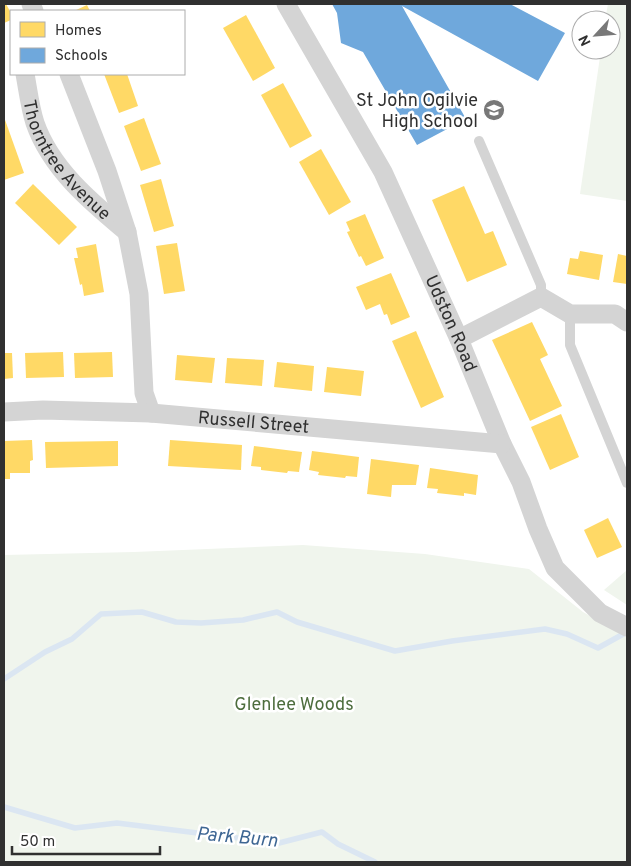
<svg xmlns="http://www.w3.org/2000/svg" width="631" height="866" font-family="Overpass,sans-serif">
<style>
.green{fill:#f0f5ed}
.homes{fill:#ffd966}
.schools{fill:#6fa8dc}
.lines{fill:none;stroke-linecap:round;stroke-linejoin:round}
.stream{stroke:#dbe6f2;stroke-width:5.5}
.service{stroke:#d4d4d4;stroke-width:10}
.minor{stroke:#d4d4d4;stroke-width:19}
.labels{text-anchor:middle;stroke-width:5;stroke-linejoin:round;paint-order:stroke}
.poi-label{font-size:18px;fill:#303030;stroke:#fff;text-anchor:end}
.street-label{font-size:18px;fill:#303030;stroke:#fff}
.park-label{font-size:18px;fill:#4d6d3d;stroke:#fff}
.water-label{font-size:19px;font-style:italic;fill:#3e6693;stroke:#fff}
</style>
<rect width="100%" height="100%" fill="#fff"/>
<g class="green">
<path d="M 608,4 L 627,4 L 627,201 L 580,194 L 601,50 L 611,50 L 611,20 L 605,20 Z"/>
<path d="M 303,545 L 425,554 L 529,569 L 583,612 L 627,637 L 627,862 L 4,862 L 4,555 L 134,552 Z"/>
<path d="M 627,570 L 627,605 L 604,590 Z"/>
</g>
<g class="homes">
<path d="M 4,4 L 6,4 L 11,13 L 11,20 L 4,23 Z"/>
<path d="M 87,5 L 90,11 L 74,11 Z"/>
<path d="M 246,15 L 275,68 L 253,81 L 223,28 Z"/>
<path d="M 104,74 L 127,74 L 138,106 L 119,113 Z"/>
<path d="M 283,83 L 312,136 L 290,148 L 261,95 Z"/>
<path d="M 4,117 L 24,173 L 4,180 Z"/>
<path d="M 144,118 L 161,164 L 141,171 L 124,126 Z"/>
<path d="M 321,149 L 351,202 L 329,215 L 299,162 Z"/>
<path d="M 161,179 L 174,226 L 154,232 L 140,185 Z"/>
<path d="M 33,184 L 77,227 L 59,245 L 15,203 Z"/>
<path d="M 464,186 L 485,234 L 493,231 L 507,265 L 467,282 L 432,200 Z"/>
<path d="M 365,214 L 384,258 L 366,266 L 361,256 L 359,257 L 347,232 L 350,231 L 346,222 Z"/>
<path d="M 177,243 L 185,291 L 164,294 L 156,246 Z"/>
<path d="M 96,244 L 104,292 L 84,296 L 82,284 L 80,285 L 74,258 L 78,258 L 76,248 Z"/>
<path d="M 580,251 L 603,255 L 599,280 L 567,274 L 570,258 L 578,259 Z"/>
<path d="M 618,254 L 627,256 L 627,284 L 613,282 Z"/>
<path d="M 391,273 L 410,317 L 391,325 L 387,314 L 384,315 L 380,304 L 366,310 L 356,287 Z"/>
<path d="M 532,322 L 548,355 L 540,359 L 562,406 L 530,421 L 492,340 Z"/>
<path d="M 416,331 L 444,397 L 421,408 L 392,341 Z"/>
<path d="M 63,352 L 64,377 L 26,378 L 25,353 Z"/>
<path d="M 112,352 L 113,377 L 75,378 L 74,353 Z"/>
<path d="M 4,353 L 12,353 L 13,378 L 4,379 Z"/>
<path d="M 177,355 L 215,358 L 212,383 L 175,380 Z"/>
<path d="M 227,358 L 264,360 L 262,386 L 225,383 Z"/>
<path d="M 277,362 L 314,366 L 312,391 L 274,387 Z"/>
<path d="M 327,367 L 364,371 L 361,396 L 324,392 Z"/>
<path d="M 561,414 L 579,457 L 550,470 L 531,427 Z"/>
<path d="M 32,440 L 33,460 L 30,461 L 30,473 L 10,473 L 10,479 L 4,479 L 4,441 Z"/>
<path d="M 170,440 L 242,445 L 241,470 L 168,466 Z"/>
<path d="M 118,441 L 118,466 L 46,468 L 45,442 Z"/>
<path d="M 254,446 L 302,452 L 299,472 L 288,471 L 287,473 L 261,470 L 261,467 L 251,466 Z"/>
<path d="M 312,451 L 359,457 L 357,477 L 346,476 L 345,478 L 318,475 L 319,472 L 309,470 Z"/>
<path d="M 371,459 L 419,465 L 416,485 L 392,485 L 391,497 L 367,494 Z"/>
<path d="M 430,468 L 478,475 L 476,495 L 464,493 L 464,496 L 437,493 L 438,489 L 427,488 Z"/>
<path d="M 608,518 L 622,547 L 597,558 L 584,530 Z"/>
</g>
<path class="schools" d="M 332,4 L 510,4 L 565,33 L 538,81 L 402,6 L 466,119 L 417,145 L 363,52 L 341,43 L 337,13 Z"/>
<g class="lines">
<g class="stream">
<path d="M 4,679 L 45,652 L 72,639 L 101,614 L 142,612 L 176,622 L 201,623 L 243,620 L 277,612 L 297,622 L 395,651 L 452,641 L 545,629 L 567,634 L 598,648 L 627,632"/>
<path d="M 4,807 L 75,828 L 117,823 L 279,843 L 322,832 L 338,844 L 375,862"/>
</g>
<g class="service">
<path d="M 479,141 L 541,285 L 541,297"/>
<path d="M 570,314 L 570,345 L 627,483"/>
</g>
<g class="minor">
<path d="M 31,4 L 34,11"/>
<path id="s1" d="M 286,4 L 383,172 L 459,339 L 502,444 L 521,482 L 538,529 L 555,568 L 600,613 L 627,627"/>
<path id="s2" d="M 25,74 C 28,90 30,108 35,123 C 51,169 91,202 127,232"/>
<path d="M 69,74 L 107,171 L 127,232 L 139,294 L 144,393 L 151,413"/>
<path d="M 459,339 L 541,297 L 570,314 L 615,314 L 627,322"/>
<path id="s3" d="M 4,412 L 43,410 L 151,413 L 502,444"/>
</g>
</g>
<defs>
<g id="school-disc" transform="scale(1.125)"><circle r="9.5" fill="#787878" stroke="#fff"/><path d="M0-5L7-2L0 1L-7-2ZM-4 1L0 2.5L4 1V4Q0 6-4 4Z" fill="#fff"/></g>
</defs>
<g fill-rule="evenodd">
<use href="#school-disc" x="494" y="110"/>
</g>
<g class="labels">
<g class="poi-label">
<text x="478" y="106">St John Ogilvie<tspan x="478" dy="21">High School</tspan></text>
</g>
<g class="street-label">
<text dy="6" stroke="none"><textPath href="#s2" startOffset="98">Thorntree Avenue</textPath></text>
<text dy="6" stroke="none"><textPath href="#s1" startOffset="360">Udston Road</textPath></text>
<text dy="6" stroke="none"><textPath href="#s3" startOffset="250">Russell Street</textPath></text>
</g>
<g class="park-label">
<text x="294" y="710">Glenlee Woods</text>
</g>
<g class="water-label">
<text transform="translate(237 836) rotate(5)" y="7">Park Burn</text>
</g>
</g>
<rect width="631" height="866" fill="none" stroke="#303030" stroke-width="10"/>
<rect x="10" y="10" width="175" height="65" fill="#ffffff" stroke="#acacac"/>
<rect x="20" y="22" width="25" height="15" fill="#ffd966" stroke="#acacac"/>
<text x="55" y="35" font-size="15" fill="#303030">Homes</text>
<rect x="20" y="48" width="25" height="15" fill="#6fa8dc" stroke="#acacac"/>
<text x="55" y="60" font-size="15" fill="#303030">Schools</text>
<g transform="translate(596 35) rotate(244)"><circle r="24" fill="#ffffff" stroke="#acacac"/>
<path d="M0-4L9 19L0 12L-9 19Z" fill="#787878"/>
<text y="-8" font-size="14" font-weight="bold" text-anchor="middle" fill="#303030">N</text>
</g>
<path d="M12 846v8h148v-8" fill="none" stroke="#303030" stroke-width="2.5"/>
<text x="20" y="846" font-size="15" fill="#303030" stroke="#ffffff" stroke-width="4" paint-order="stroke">50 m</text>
</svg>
